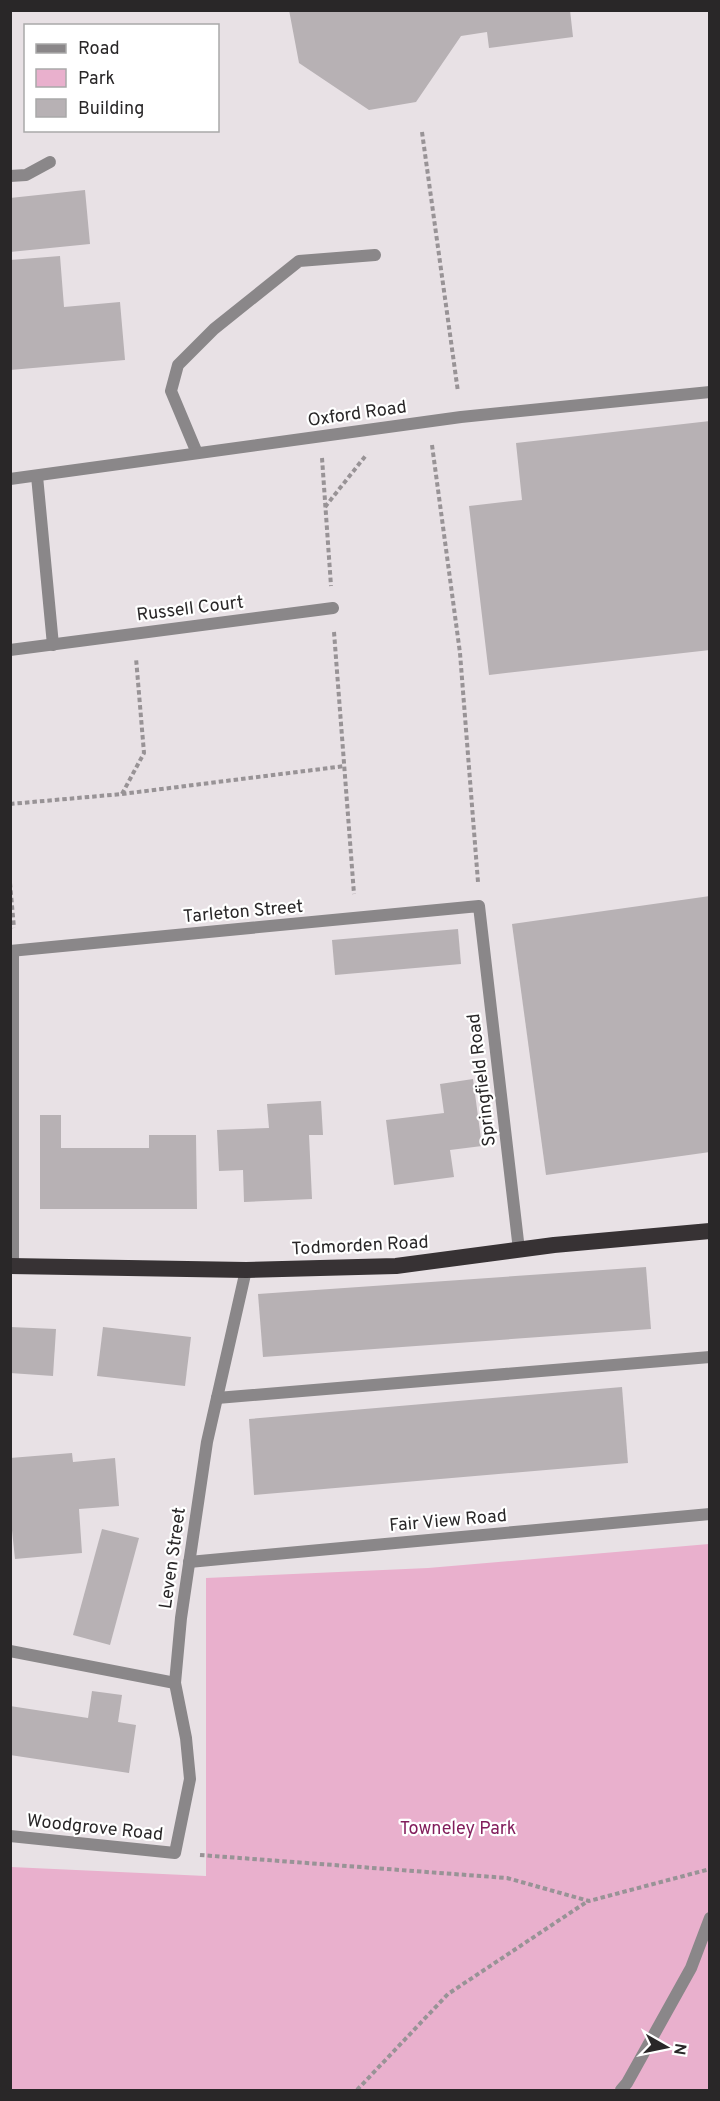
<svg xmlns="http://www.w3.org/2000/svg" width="720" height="2101" font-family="Overpass,sans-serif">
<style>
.green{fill:#e9b0cd}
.building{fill:#b7b1b4}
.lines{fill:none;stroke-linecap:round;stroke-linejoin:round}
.path{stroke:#989396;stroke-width:4;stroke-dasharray:4.5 3;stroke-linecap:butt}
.service{stroke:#8a8789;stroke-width:12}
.minor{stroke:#8a8789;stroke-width:12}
.trunk{stroke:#373234;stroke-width:16}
.labels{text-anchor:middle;stroke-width:4.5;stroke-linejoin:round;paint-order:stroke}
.street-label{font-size:18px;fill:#292728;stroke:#fff}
.park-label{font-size:18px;fill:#821e5c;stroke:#fff}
</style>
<rect width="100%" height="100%" fill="#e8e1e5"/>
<path class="green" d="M 709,1544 L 709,2090 L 11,2090 L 11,1867 L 206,1876 L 206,1578 L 428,1568 Z"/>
<g class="building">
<path d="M 289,10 L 570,10 L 573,37 L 489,48 L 487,32 L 461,36 L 416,102 L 369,110 L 299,63 Z"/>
<path d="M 85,190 L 90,244 L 10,252 L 10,198 Z"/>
<path d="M 60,256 L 64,307 L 120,302 L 125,360 L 10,370 L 10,260 Z"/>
<path d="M 710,421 L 710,650 L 489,675 L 469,506 L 522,500 L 516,443 Z"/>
<path d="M 710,896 L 710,1152 L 546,1175 L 512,924 Z"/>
<path d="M 458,929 L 461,964 L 335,975 L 332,940 Z"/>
<path d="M 473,1079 L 482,1146 L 450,1150 L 454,1177 L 394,1185 L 386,1120 L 444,1113 L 440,1084 Z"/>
<path d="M 321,1101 L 323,1135 L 309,1135 L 312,1199 L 244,1202 L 243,1170 L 219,1171 L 217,1130 L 269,1128 L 267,1104 Z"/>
<path d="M 40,1115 L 61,1115 L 61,1148 L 149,1148 L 149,1135 L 196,1135 L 197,1209 L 40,1209 Z"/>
<path d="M 646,1267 L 651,1329 L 263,1357 L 258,1294 Z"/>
<path d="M 10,1327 L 56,1329 L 53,1376 L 10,1373 Z"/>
<path d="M 103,1327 L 191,1337 L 185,1386 L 97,1376 Z"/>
<path d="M 622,1387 L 628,1463 L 254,1495 L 249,1419 Z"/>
<path d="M 72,1453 L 73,1462 L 115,1458 L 119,1506 L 79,1509 L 82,1553 L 15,1559 L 10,1511 L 10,1458 Z"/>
<path d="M 102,1529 L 139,1538 L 110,1645 L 73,1635 Z"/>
<path d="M 92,1691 L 122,1695 L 118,1722 L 136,1725 L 129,1773 L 10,1755 L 10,1706 L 88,1718 Z"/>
</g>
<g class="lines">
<g class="path">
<path d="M 422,132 L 458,392"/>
<path d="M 432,445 L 460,653 L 478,882"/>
<path d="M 322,458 L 331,586"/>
<path d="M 325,507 L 367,454"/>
<path d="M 334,632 L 354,894"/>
<path d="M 122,794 L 345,766"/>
<path d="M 10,804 L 122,794 L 144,753 L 136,658"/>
<path d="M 10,883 L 14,928"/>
<path d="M 200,1855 L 507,1878 L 589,1901 L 710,1869"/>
<path d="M 357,2090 L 448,1994 L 588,1901"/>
</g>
<g class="service">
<path d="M 10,176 L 26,175 L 50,162"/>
<path d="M 197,453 L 171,391 L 178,365 L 214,329 L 299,261 L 375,255"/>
<path d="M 217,1398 L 710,1357"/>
<path d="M 10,1651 L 175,1683"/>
</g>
<g class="minor">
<path d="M 37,476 L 53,645"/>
<path d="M 10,479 L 461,417 L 710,392"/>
<path d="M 10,650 L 333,608"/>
<path d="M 10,951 L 479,906 L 519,1250"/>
<path d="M 13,951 L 13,1266"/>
<path d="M 189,1562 L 710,1514"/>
<path d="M 10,1836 L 175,1853 L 190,1779 L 186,1738 L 175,1683 L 181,1618 L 207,1442 L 246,1270"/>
<path d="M 621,2090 L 627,2083 L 691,1968 L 710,1918"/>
</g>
<path class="trunk" d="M 10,1266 L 246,1270 L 396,1266 L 554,1245 L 710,1231"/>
</g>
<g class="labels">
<g class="street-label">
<text transform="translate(357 413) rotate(-8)" y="6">Oxford Road</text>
<text transform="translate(190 608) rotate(-7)" y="6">Russell Court</text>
<text transform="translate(243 911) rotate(-5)" y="6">Tarleton Street</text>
<text transform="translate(481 1080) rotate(-97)" y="6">Springfield Road</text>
<text transform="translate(360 1245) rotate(-3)" y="6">Todmorden Road</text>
<text transform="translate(448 1520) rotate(-5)" y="6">Fair View Road</text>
<text transform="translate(172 1558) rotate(-82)" y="6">Leven Street</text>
<text transform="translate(95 1827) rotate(6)" y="6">Woodgrove Road</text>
</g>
<g class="park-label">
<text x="458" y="1834">Towneley Park</text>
</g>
</g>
<rect width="720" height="2101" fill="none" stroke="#292728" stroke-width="24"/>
<rect x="24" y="24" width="195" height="108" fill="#ffffff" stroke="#a9a9a9" stroke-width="1.5"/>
<rect x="36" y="44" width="30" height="9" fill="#8a8789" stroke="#a9a9a9" stroke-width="1.5"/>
<text x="78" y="54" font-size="18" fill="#292728">Road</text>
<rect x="36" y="69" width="30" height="18" fill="#e9b0cd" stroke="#a9a9a9" stroke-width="1.5"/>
<text x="78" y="84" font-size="18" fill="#292728">Park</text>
<rect x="36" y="99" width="30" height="18" fill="#b7b1b4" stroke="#a9a9a9" stroke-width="1.5"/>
<text x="78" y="114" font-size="18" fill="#292728">Building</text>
<g transform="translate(666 2047) rotate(99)" stroke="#ffffff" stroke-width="4.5" paint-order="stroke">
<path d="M0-4.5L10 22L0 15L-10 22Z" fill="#292728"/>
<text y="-9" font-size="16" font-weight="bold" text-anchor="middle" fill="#292728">N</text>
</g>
</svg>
